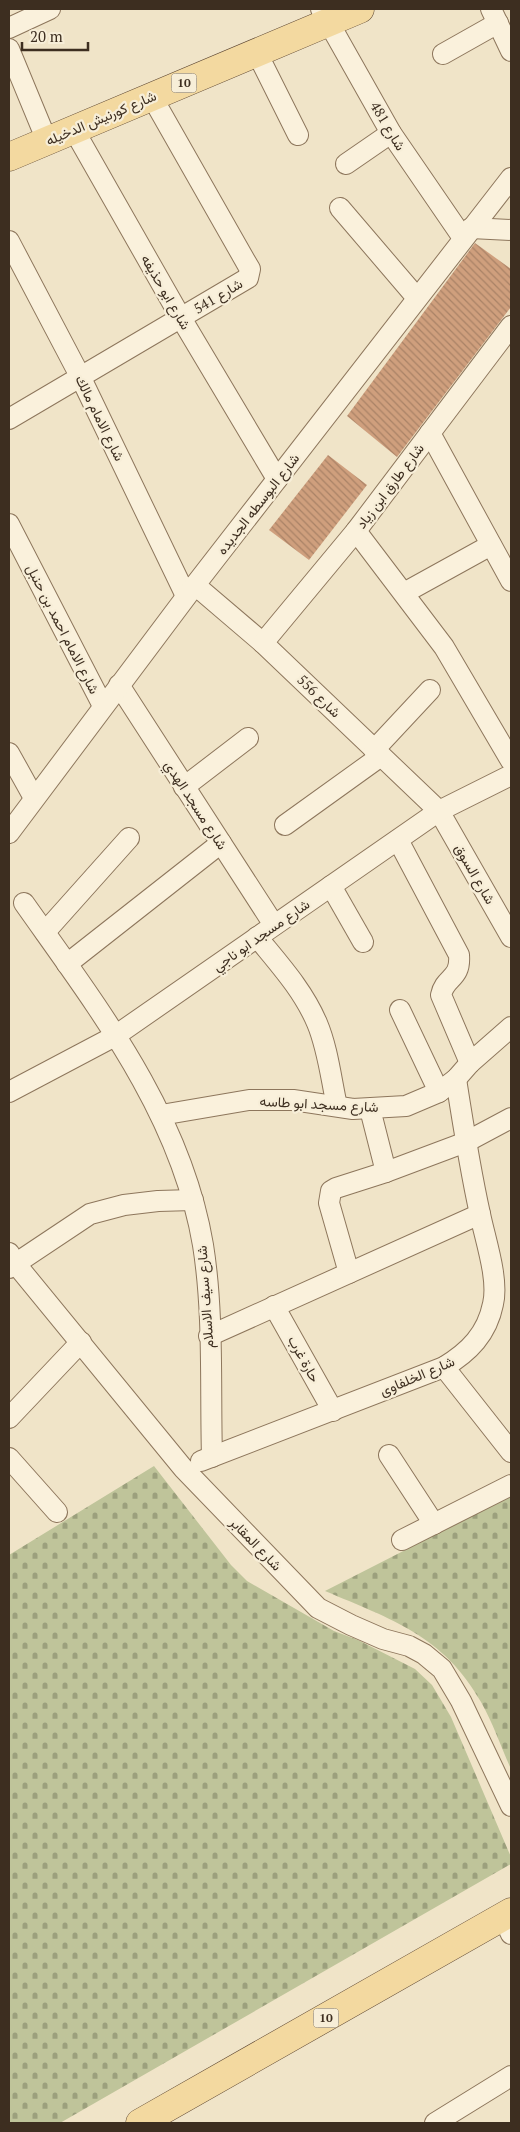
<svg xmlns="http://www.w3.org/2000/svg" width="520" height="2132" font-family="'PT Serif',Vazirmatn,serif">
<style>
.cemetery{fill:url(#cemetery-stones)}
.building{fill:url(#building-back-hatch)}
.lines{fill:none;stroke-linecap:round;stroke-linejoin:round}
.street-casing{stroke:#8d765c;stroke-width:22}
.primary-casing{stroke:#5b4430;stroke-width:29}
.street{stroke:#faf1dc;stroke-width:20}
.primary{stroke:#f3d9a0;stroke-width:28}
.labels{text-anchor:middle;stroke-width:4.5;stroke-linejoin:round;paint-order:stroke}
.shield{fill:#f7eed8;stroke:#756857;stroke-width:1}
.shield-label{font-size:12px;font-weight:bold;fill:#3d2e20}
.street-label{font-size:14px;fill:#3d2e20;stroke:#f7eed8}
</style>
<defs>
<pattern id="cemetery-stones" width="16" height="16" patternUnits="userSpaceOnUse" patternTransform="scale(1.25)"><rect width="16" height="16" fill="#bfc49a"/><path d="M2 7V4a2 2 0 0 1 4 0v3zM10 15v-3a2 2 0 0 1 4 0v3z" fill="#9ca07d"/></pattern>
<pattern id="building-back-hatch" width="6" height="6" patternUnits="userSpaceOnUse" patternTransform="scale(1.25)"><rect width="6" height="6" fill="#cf9f7d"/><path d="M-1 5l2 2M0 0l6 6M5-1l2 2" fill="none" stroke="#a98266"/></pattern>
</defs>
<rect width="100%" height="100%" fill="#f0e4c8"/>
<g class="cemetery">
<path d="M 154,1466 L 231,1565 L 247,1581 L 334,1631 L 358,1640 L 415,1669 L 432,1685 L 451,1717 L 511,1857 L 511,1864 L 60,2123 L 9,2123 L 9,1555 Z"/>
<path d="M 511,1496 L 511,1769 C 501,1747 493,1723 481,1702 C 444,1636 391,1619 325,1591 Z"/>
</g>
<g class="building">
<path d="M 475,243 L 511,269 L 511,307 L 397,457 L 347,416 Z"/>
<path d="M 328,455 L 367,485 L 309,560 L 269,530 Z"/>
</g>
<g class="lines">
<g class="street-casing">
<g id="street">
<path d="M 321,9 L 391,133 L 463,238"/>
<path d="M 491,9 L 511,51"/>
<path d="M 9,28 L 50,9"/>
<path d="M 9,49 L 47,141"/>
<path d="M 257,53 L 298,135"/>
<path d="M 443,54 L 498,23"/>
<path d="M 74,130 L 181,318 L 277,479"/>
<path d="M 346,164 L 391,133"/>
<path d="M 340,208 L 417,298"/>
<path d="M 471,228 L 511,230"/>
<path d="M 9,241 L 80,376 L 186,596"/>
<path d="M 9,419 L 248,278 L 250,269 L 247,264 L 152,97"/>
<path d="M 430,433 L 511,581"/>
<path d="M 9,524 L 103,706"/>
<path d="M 356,531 L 444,647 L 511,761"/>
<path d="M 195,585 L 263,643 L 439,811 L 511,937"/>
<path d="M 404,593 L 491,545"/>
<path d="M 263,643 L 356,531 L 511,326"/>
<path d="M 119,685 L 274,925"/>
<path d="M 374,750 L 430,690"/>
<path d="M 9,753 L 34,798"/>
<path d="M 184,787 L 248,738"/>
<path d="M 285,825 L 381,756"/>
<path d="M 9,833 L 195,585 L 511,178"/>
<path d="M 398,840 L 459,955 C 461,980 445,976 441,995 L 470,1063"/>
<path d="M 331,886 L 363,942"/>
<path d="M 24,903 C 98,1008 181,1114 203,1245 C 214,1314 210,1387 212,1457"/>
<path d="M 45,932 L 129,838"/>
<path d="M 257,937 C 279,964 303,990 317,1023 C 328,1049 331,1079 337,1106"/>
<path d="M 67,964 L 221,843"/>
<path d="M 400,1010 L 439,1092"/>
<path d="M 9,1092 L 115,1036 L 439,811 L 511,775"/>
<path d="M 370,1109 L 386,1172"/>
<path d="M 161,1115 L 249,1100 L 293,1100 L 353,1109 L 406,1106 L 439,1092 L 456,1079 L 470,1063 L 511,1027"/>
<path d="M 9,1253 L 15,1263 L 183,1468 L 318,1608 L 351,1625 L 383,1639 L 409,1646 L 424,1654 L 442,1669 L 461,1701 L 511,1806"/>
<path d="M 9,1268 L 90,1214 L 124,1205 L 158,1201 L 193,1200"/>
<path d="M 349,1273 L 329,1203 L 331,1191 L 336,1188 L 386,1172 L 466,1142 L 511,1118"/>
<path d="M 274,1306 L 333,1411"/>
<path d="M 209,1336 L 480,1214"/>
<path d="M 444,1367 L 511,1452"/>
<path d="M 9,1418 L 81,1342"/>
<path d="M 389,1455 L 434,1524"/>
<path d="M 9,1458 L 57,1512"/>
<path d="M 201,1461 L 444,1367 C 469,1352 487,1334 493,1304 C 499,1279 485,1239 480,1214 C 470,1169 463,1124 456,1079"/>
<path d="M 402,1540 L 511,1485"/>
<path d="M 503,1917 L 511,1934"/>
<path d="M 435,2123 L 511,2076"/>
</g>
</g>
<g class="primary-casing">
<g id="primary">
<path d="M 9,157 L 360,9"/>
<path d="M 140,2123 L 511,1912"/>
</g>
</g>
<use href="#street" class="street"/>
<use href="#primary" class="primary"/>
</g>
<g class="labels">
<g class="shield">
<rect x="171.5" y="73.5" width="25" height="19" rx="4"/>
<rect x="313.5" y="2008.5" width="25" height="19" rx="4"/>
</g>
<g class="shield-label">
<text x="184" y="87">10</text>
<text x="326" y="2022">10</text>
</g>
<g class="street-label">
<text transform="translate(101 118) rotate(-23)" y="5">شارع كورنيش الدخيله</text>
<text transform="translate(388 126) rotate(59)" y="5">شارع 481</text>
<text transform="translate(166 292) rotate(60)" y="5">شارع ابو حذيفه</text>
<text transform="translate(218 296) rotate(-31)" y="5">شارع 541</text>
<text transform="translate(100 418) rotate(64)" y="5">شارع الامام مالك</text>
<text transform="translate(390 486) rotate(-53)" y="5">شارع طارق ابن زياد</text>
<text transform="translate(258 504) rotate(-52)" y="5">شارع البوسطه الجديده</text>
<text transform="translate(63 629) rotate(63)" y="5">شارع الامام احمد بن حنبل</text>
<text transform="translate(319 696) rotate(44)" y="5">شارع 556</text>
<text transform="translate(196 805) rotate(57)" y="5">شارع مسجد الهدي</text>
<text transform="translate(475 874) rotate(60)" y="5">شارع السوق</text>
<text transform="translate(261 935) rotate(-35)" y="5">شارع مسجد ابو ناجي</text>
<text transform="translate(319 1104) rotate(3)" y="5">شارع مسجد ابو طاسه</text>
<text transform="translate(205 1297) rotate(-94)" y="5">شارع سيف الاسلام</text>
<text transform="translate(304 1359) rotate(61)" y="5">حارة غرب</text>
<text transform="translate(417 1376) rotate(-23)" y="5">شارع الخلفاوى</text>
<text transform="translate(256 1544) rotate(46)" y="5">شارع المقابر</text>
</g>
</g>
<rect width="520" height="2132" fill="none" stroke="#3d2e20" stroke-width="20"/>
<path d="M22 42v8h66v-8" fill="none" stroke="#3d2e20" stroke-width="2.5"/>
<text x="30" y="42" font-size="15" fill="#3d2e20" stroke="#f7eed8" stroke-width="4" paint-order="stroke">20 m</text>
</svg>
